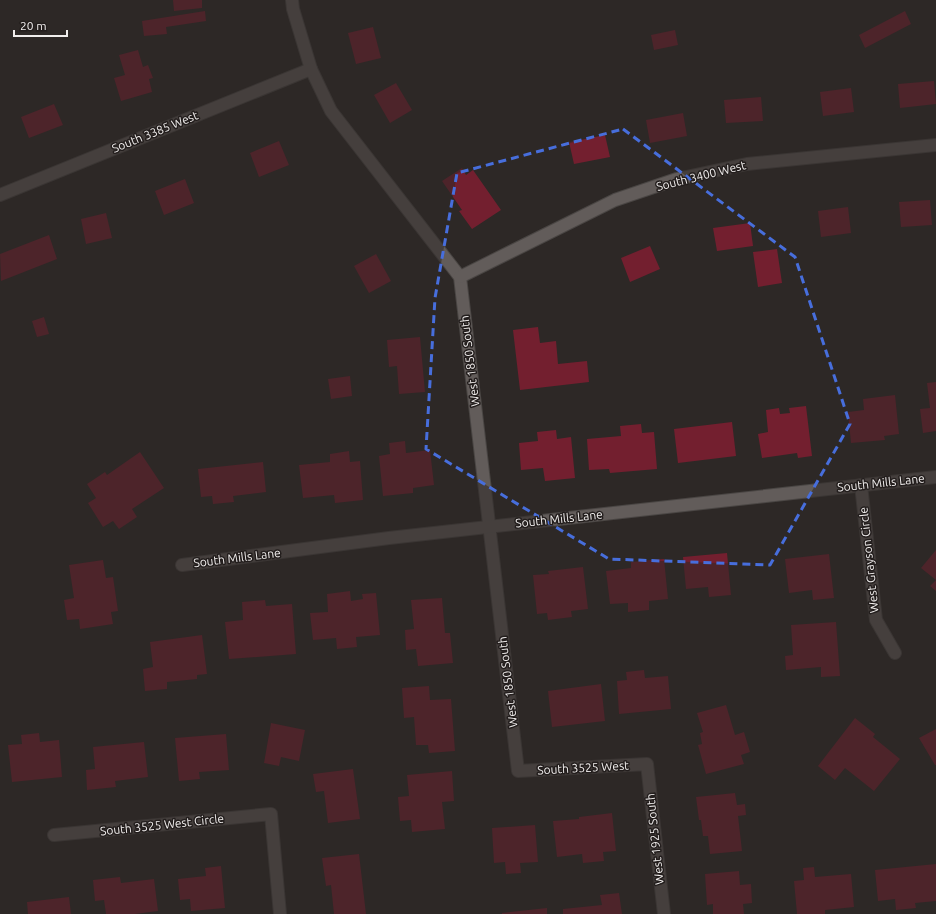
<svg xmlns="http://www.w3.org/2000/svg" width="936" height="914" font-family="Ubuntu,sans-serif">
<style>
.building{fill:#731f2f}
.lines{fill:none;stroke-linecap:round;stroke-linejoin:round}
.minor-casing{stroke:#4a4644;stroke-width:14}
.minor{stroke:#625c5a;stroke-width:12}
.marked{fill:none;stroke:#476edc;stroke-width:3;stroke-dasharray:8 5;stroke-linejoin:round}
.labels{text-anchor:middle;stroke-width:3;stroke-linejoin:round;paint-order:stroke}
.street-label{font-size:12px;fill:#f1eeed;stroke:#231e1d}
</style>
<rect width="100%" height="100%" fill="#2d2826"/>
<g class="building">
<path d="M 173,0 L 202,0 L 202,8 L 174,11 Z"/>
<path d="M 205,11 L 206,21 L 166,27 L 167,34 L 144,36 L 142,21 Z"/>
<path d="M 905,11 L 911,24 L 865,48 L 859,35 Z"/>
<path d="M 373,27 L 381,58 L 356,64 L 348,33 Z"/>
<path d="M 675,30 L 678,45 L 654,50 L 651,35 Z"/>
<path d="M 138,50 L 143,67 L 148,65 L 153,78 L 149,79 L 152,92 L 121,101 L 114,78 L 125,75 L 119,55 Z"/>
<path d="M 934,81 L 936,104 L 900,108 L 898,84 Z"/>
<path d="M 396,83 L 412,110 L 390,123 L 374,95 Z"/>
<path d="M 851,88 L 854,112 L 823,116 L 820,92 Z"/>
<path d="M 761,97 L 763,121 L 726,123 L 724,100 Z"/>
<path d="M 54,104 L 63,125 L 29,138 L 21,117 Z"/>
<path d="M 683,113 L 687,136 L 650,143 L 646,120 Z"/>
<path d="M 605,135 L 610,157 L 574,164 L 569,142 Z"/>
<path d="M 279,141 L 289,165 L 259,177 L 250,153 Z"/>
<path d="M 462,168 L 466,175 L 473,170 L 501,210 L 472,229 L 459,211 L 462,210 L 442,181 Z"/>
<path d="M 185,179 L 194,203 L 164,215 L 155,191 Z"/>
<path d="M 930,200 L 932,225 L 901,227 L 899,202 Z"/>
<path d="M 848,207 L 851,233 L 821,237 L 818,211 Z"/>
<path d="M 106,213 L 112,238 L 86,244 L 81,219 Z"/>
<path d="M 750,223 L 753,246 L 717,251 L 713,228 Z"/>
<path d="M 49,235 L 57,259 L 1,281 L 0,254 Z"/>
<path d="M 650,246 L 660,269 L 630,282 L 621,258 Z"/>
<path d="M 777,249 L 782,283 L 758,287 L 753,252 Z"/>
<path d="M 376,254 L 391,281 L 369,293 L 354,266 Z"/>
<path d="M 44,317 L 49,334 L 37,337 L 32,321 Z"/>
<path d="M 538,327 L 540,343 L 556,341 L 558,364 L 587,361 L 589,382 L 520,390 L 513,330 Z"/>
<path d="M 420,337 L 425,392 L 399,394 L 397,366 L 389,367 L 387,340 Z"/>
<path d="M 350,376 L 352,396 L 331,399 L 328,379 Z"/>
<path d="M 936,382 L 936,431 L 923,433 L 920,409 L 930,408 L 927,383 Z"/>
<path d="M 895,395 L 899,434 L 884,436 L 885,440 L 851,443 L 848,412 L 864,410 L 863,399 Z"/>
<path d="M 806,406 L 812,456 L 798,458 L 797,453 L 762,458 L 758,434 L 768,432 L 766,410 L 779,408 L 780,414 L 790,413 L 789,408 Z"/>
<path d="M 732,422 L 736,456 L 678,463 L 674,429 Z"/>
<path d="M 641,424 L 642,433 L 654,432 L 657,469 L 610,473 L 609,469 L 589,470 L 587,439 L 621,436 L 620,426 Z"/>
<path d="M 556,430 L 557,439 L 571,437 L 575,478 L 545,481 L 543,468 L 521,470 L 519,443 L 538,441 L 537,432 Z"/>
<path d="M 405,441 L 406,453 L 430,450 L 434,485 L 413,488 L 413,493 L 383,496 L 379,456 L 390,454 L 389,443 Z"/>
<path d="M 349,451 L 350,462 L 360,461 L 363,500 L 335,503 L 334,495 L 303,498 L 299,465 L 330,462 L 330,454 Z"/>
<path d="M 140,452 L 164,488 L 132,509 L 137,517 L 119,529 L 113,521 L 103,527 L 88,503 L 96,498 L 87,484 L 105,472 L 107,475 Z"/>
<path d="M 263,462 L 266,492 L 233,496 L 234,502 L 213,504 L 212,496 L 201,497 L 198,469 Z"/>
<path d="M 936,550 L 936,591 L 930,586 L 936,580 L 921,568 Z"/>
<path d="M 727,553 L 731,595 L 709,597 L 708,587 L 686,589 L 683,557 Z"/>
<path d="M 829,554 L 834,598 L 813,600 L 812,590 L 789,593 L 785,559 Z"/>
<path d="M 664,559 L 668,599 L 649,601 L 649,610 L 628,612 L 628,603 L 610,604 L 606,571 L 631,568 L 631,562 Z"/>
<path d="M 103,560 L 106,578 L 113,577 L 118,611 L 111,612 L 113,624 L 80,629 L 79,619 L 67,620 L 64,600 L 74,598 L 69,565 Z"/>
<path d="M 583,567 L 588,609 L 571,611 L 572,617 L 548,620 L 547,613 L 537,614 L 533,575 L 549,574 L 548,571 Z"/>
<path d="M 350,591 L 351,601 L 363,599 L 362,594 L 376,593 L 380,635 L 356,637 L 357,647 L 337,649 L 336,638 L 313,640 L 310,613 L 328,612 L 327,594 Z"/>
<path d="M 442,598 L 445,633 L 450,633 L 453,663 L 418,666 L 416,649 L 406,650 L 405,630 L 414,629 L 411,600 Z"/>
<path d="M 265,600 L 266,606 L 292,604 L 296,654 L 229,659 L 225,622 L 243,620 L 242,602 Z"/>
<path d="M 836,622 L 840,676 L 821,677 L 821,667 L 786,670 L 785,656 L 793,655 L 791,625 Z"/>
<path d="M 202,635 L 207,674 L 197,675 L 197,679 L 167,682 L 167,689 L 145,691 L 143,669 L 153,667 L 150,642 Z"/>
<path d="M 644,670 L 645,678 L 668,676 L 671,709 L 619,714 L 617,681 L 627,680 L 626,672 Z"/>
<path d="M 601,684 L 605,721 L 552,727 L 548,691 Z"/>
<path d="M 429,686 L 430,700 L 451,699 L 455,751 L 429,753 L 428,745 L 416,745 L 414,717 L 404,718 L 402,688 Z"/>
<path d="M 726,705 L 735,735 L 744,732 L 750,752 L 741,755 L 744,764 L 706,774 L 698,745 L 702,744 L 700,733 L 703,732 L 697,713 Z"/>
<path d="M 855,718 L 875,734 L 873,737 L 900,759 L 874,791 L 845,768 L 835,780 L 818,766 Z"/>
<path d="M 271,723 L 305,730 L 299,761 L 281,757 L 279,766 L 264,763 Z"/>
<path d="M 936,729 L 936,765 L 935,765 L 919,738 Z"/>
<path d="M 39,733 L 40,742 L 59,740 L 62,777 L 12,782 L 8,745 L 22,744 L 21,735 Z"/>
<path d="M 226,734 L 229,770 L 199,772 L 200,779 L 179,781 L 175,738 Z"/>
<path d="M 144,742 L 148,777 L 115,781 L 116,787 L 87,790 L 86,770 L 95,769 L 93,747 Z"/>
<path d="M 353,769 L 360,819 L 328,823 L 324,791 L 316,792 L 313,774 Z"/>
<path d="M 452,771 L 454,801 L 442,802 L 445,829 L 412,832 L 411,820 L 400,821 L 398,797 L 409,796 L 407,775 Z"/>
<path d="M 735,793 L 737,805 L 745,804 L 746,815 L 738,816 L 742,851 L 710,854 L 708,836 L 703,836 L 701,820 L 699,820 L 696,797 Z"/>
<path d="M 612,813 L 616,851 L 603,852 L 604,861 L 583,863 L 582,854 L 557,857 L 553,821 L 579,819 L 579,817 Z"/>
<path d="M 535,825 L 538,862 L 520,863 L 521,873 L 506,874 L 505,862 L 494,863 L 492,828 Z"/>
<path d="M 359,854 L 366,914 L 334,914 L 331,885 L 326,886 L 322,858 Z"/>
<path d="M 936,864 L 936,901 L 915,903 L 916,908 L 896,910 L 895,899 L 878,901 L 875,870 Z"/>
<path d="M 221,866 L 225,908 L 191,911 L 190,899 L 180,900 L 178,879 L 206,876 L 205,868 Z"/>
<path d="M 814,867 L 815,877 L 851,874 L 854,907 L 825,910 L 825,914 L 797,914 L 794,881 L 804,880 L 803,868 Z"/>
<path d="M 739,871 L 740,885 L 751,884 L 752,903 L 743,904 L 744,914 L 713,914 L 713,904 L 707,905 L 705,874 Z"/>
<path d="M 120,877 L 121,883 L 154,879 L 158,911 L 135,914 L 106,914 L 104,900 L 95,901 L 93,880 Z"/>
<path d="M 619,893 L 622,914 L 563,914 L 563,909 L 602,905 L 600,895 Z"/>
<path d="M 69,897 L 71,914 L 28,914 L 27,902 Z"/>
<path d="M 547,908 L 547,914 L 502,914 L 502,913 Z"/>
</g>
<g class="lines">
<g class="minor-casing">
<g id="minor">
<path d="M 292,0 L 293,9 L 311,69 L 331,111 L 460,277 L 518,771 L 647,764 L 664,914"/>
<path d="M 0,195 L 311,69"/>
<path d="M 460,277 L 615,200 L 677,179 L 747,164 L 936,145"/>
<path d="M 861,485 L 876,620 L 895,653"/>
<path d="M 182,565 L 389,538 L 936,477"/>
<path d="M 54,835 L 271,814 L 280,914"/>
</g>
</g>
<use href="#minor" class="minor"/>
</g>
<path d="M0 0H936V914H0ZM 623,129 L 795,257 L 850,424 L 770,565 L 609,559 L 426,449 L 435,298 L 457,173 Z" fill="#2d2826" fill-opacity=".55" fill-rule="evenodd"/>
<path class="marked" d="M 623,129 L 795,257 L 850,424 L 770,565 L 609,559 L 426,449 L 435,298 L 457,173 Z"/>
<g class="labels">
<g class="street-label">
<text transform="translate(155 132) rotate(-22)" y="4">South 3385 West</text>
<text transform="translate(701 176) rotate(-14)" y="4">South 3400 West</text>
<text transform="translate(470 361) rotate(-97)" y="4">West 1850 South</text>
<text transform="translate(881 483) rotate(-6)" y="4">South Mills Lane</text>
<text transform="translate(559 519) rotate(-6)" y="4">South Mills Lane</text>
<text transform="translate(237 558) rotate(-7)" y="4">South Mills Lane</text>
<text transform="translate(869 560) rotate(-96)" y="4">West Grayson Circle</text>
<text transform="translate(508 682) rotate(-97)" y="4">West 1850 South</text>
<text transform="translate(583 768) rotate(-3)" y="4">South 3525 West</text>
<text transform="translate(162 825) rotate(-6)" y="4">South 3525 West Circle</text>
<text transform="translate(655 839) rotate(-96)" y="4">West 1925 South</text>
</g>
</g>
<path d="M14 30v6h53v-6" fill="none" stroke="#f1eeed" stroke-width="2"/>
<text x="20" y="30" font-size="12" fill="#f1eeed" stroke="#231e1d" stroke-width="3" paint-order="stroke">20 m</text>
</svg>
